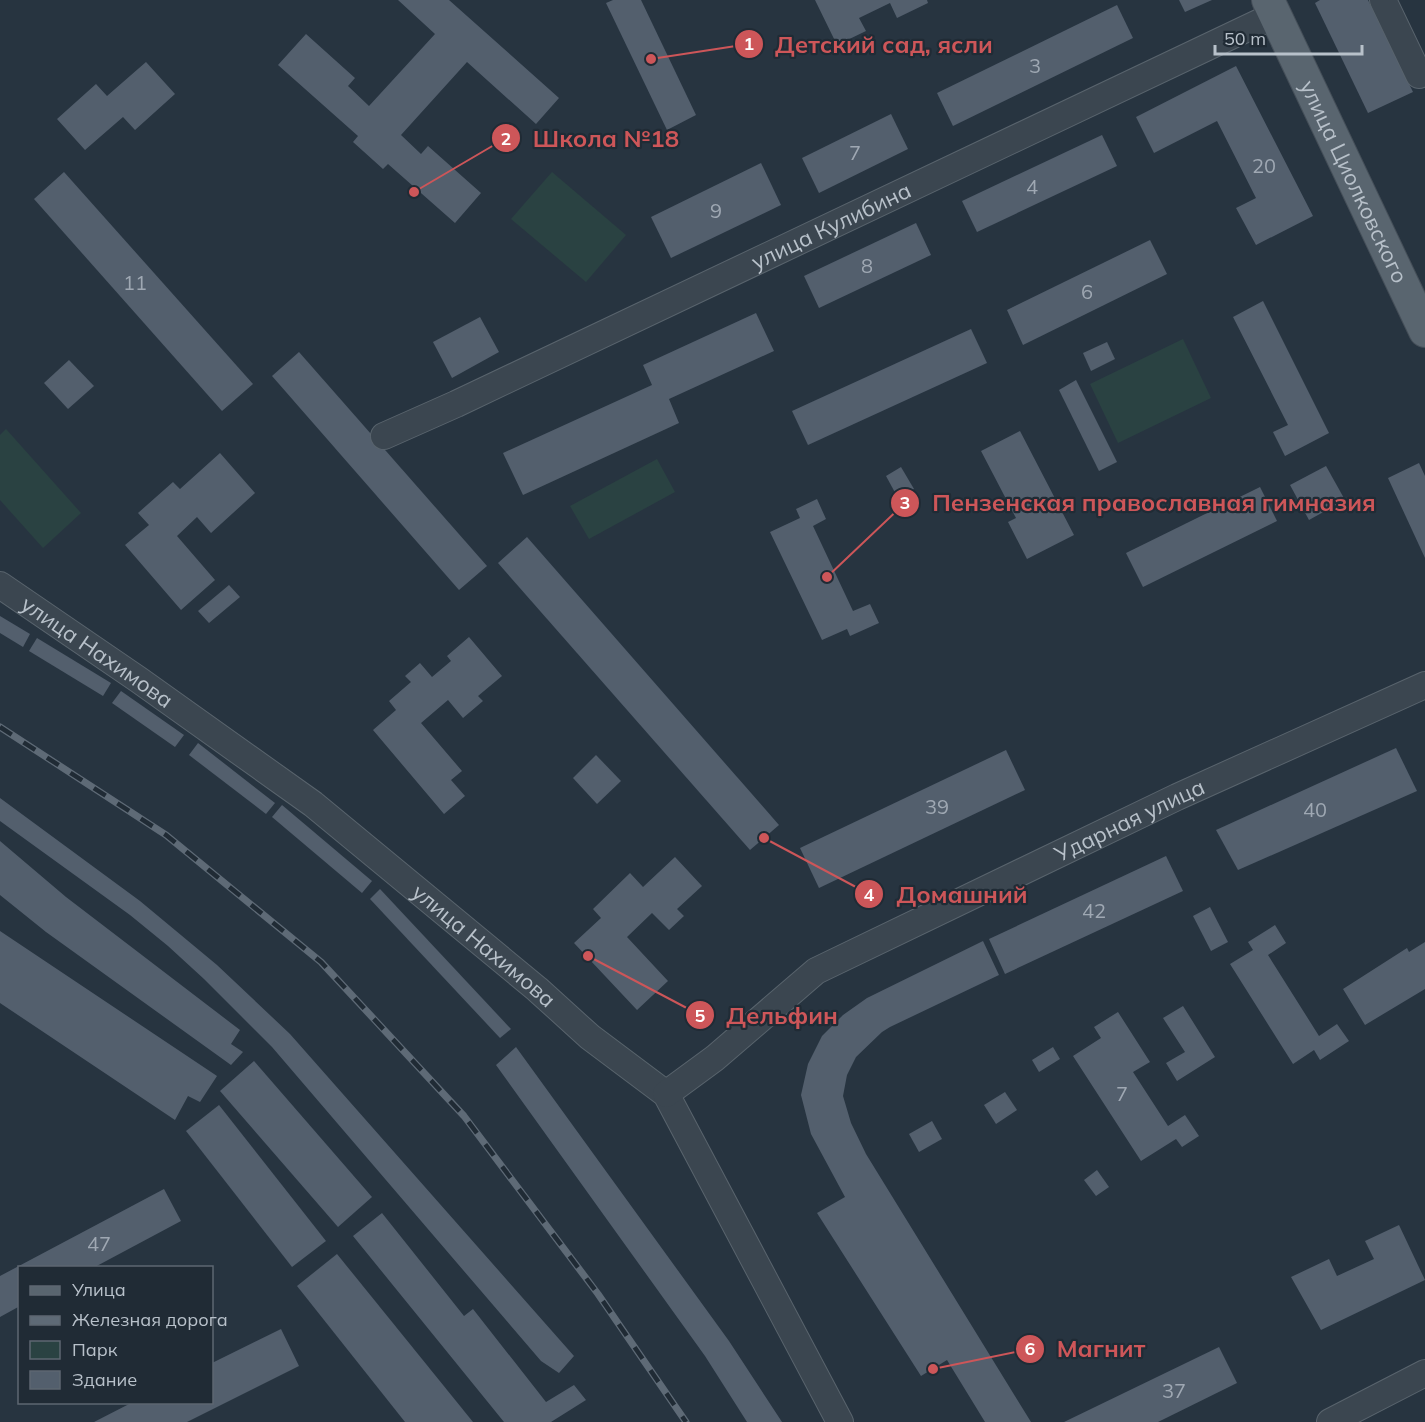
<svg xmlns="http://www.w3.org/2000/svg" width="1425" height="1422" font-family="Mulish,sans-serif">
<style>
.green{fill:#2a4242}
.building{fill:#535f6d}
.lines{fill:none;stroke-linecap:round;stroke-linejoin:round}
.minor-casing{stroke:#59646d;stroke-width:28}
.major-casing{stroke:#454f59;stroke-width:34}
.minor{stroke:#3b4650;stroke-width:26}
.major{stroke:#59656f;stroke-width:32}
.rail-casing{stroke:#5e6a76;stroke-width:7}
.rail{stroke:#202b35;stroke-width:4.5;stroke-dasharray:14;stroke-linecap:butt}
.labels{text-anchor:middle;stroke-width:4.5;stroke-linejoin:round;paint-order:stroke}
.number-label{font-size:20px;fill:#9fa8b3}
.street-label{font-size:22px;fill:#b8c1ca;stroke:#202b35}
.leader{fill:none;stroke:#cd5659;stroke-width:2}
.callout-dot{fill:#cd5659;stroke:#202b35;stroke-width:2}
.mark-label{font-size:18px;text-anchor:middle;font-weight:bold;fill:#fff}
.callout-label{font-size:24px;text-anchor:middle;font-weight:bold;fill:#cd5659;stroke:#202b35;stroke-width:4.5;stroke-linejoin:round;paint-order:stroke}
</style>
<rect width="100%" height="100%" fill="#273440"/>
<g class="green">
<path d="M 552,172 L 626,235 L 586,282 L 511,219 Z"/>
<path d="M 1183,339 L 1211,398 L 1118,443 L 1090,384 Z"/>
<path d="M 6,429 L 81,513 L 43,548 L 0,500 L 0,435 Z"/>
<path d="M 657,459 L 675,492 L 589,539 L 570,506 Z"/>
</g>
<g class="building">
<path d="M 398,0 L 449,0 L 559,98 L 536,124 L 467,62 L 401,135 L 421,154 L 428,146 L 481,193 L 455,223 L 388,164 L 383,169 L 353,142 L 358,136 L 278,65 L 306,34 L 355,78 L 348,86 L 369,106 L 435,34 Z"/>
<path d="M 613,0 L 641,0 L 696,115 L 667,130 L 606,3 Z"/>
<path d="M 815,0 L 927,0 L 928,3 L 897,18 L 890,3 L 859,18 L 866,31 L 837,45 Z"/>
<path d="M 1179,0 L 1212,0 L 1185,12 Z"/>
<path d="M 1320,0 L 1368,0 L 1413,92 L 1368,113 L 1315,3 Z"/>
<path d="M 1117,5 L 1133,38 L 953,126 L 937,93 Z"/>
<path d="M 146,62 L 175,94 L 135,130 L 123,117 L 85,150 L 57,119 L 96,84 L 107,96 Z"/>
<path d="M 1236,66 L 1313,216 L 1256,245 L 1236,208 L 1256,198 L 1217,121 L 1154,153 L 1136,117 Z"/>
<path d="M 891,114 L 908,149 L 819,193 L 802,158 Z"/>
<path d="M 1102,135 L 1117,166 L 977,232 L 962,201 Z"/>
<path d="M 761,163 L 781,205 L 671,258 L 651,217 Z"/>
<path d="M 64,172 L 253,384 L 222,411 L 34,199 Z"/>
<path d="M 916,223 L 931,255 L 819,308 L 804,276 Z"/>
<path d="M 1150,240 L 1167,274 L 1023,345 L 1007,310 Z"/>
<path d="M 1263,301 L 1329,433 L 1285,456 L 1273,432 L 1288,425 L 1233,317 Z"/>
<path d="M 756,313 L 774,351 L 669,399 L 679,423 L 523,495 L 503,453 L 652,385 L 643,365 Z"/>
<path d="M 480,317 L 499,352 L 452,378 L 433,342 Z"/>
<path d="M 971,329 L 987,363 L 808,445 L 792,411 Z"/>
<path d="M 1107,342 L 1115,359 L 1091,371 L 1083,353 Z"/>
<path d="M 299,352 L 487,566 L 459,590 L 272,376 Z"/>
<path d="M 69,360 L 94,386 L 68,409 L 44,383 Z"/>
<path d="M 1076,380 L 1117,462 L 1099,471 L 1059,390 Z"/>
<path d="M 1020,431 L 1074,535 L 1027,559 L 1008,522 L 1016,518 L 981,451 Z"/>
<path d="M 220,453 L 255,493 L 211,533 L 197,517 L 177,536 L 215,580 L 181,610 L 125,545 L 149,525 L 138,513 L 173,482 L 180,489 Z"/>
<path d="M 1419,463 L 1425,476 L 1425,558 L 1388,478 Z"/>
<path d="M 1326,466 L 1345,500 L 1309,520 L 1290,485 Z"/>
<path d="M 901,467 L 914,489 L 898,498 L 886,476 Z"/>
<path d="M 1260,487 L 1277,521 L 1143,587 L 1126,553 Z"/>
<path d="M 817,499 L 826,519 L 813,526 L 853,611 L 870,604 L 879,623 L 850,636 L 847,629 L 822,640 L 770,532 L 800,518 L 796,509 Z"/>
<path d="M 527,537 L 779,825 L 750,850 L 498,563 Z"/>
<path d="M 229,585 L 240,597 L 209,623 L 198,611 Z"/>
<path d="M 0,616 L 30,634 L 23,647 L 0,633 Z"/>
<path d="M 469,637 L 502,676 L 478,696 L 483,701 L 463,718 L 448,700 L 421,723 L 462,771 L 451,780 L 465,796 L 444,814 L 373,730 L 396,710 L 389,701 L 411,682 L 405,676 L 420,663 L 432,677 L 451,661 L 447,656 Z"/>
<path d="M 37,638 L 111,683 L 103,696 L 29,651 Z"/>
<path d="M 121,691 L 184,735 L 175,747 L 112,703 Z"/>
<path d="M 198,743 L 275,803 L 266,814 L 189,755 Z"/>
<path d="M 1396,748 L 1417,791 L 1238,870 L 1216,830 Z"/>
<path d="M 1006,750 L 1025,790 L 819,888 L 800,848 Z"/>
<path d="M 596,755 L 621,781 L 597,804 L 573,778 Z"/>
<path d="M 0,798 L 140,901 L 217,965 L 290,1034 L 574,1356 L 559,1373 L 541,1361 L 272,1047 L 204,979 L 168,946 L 130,915 L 0,821 Z"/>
<path d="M 282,805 L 372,881 L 362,893 L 272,817 Z"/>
<path d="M 0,841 L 66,897 L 240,1030 L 231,1044 L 243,1052 L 231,1065 L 46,932 L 0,895 Z"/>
<path d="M 1166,856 L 1183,891 L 1005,974 L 989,939 Z"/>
<path d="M 675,857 L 702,886 L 677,909 L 684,916 L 669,930 L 652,913 L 627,937 L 668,981 L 637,1010 L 574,943 L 601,918 L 593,909 L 630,873 L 643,887 Z"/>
<path d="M 380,889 L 511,1029 L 500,1038 L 370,899 Z"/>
<path d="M 1210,907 L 1228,942 L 1211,951 L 1193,916 Z"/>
<path d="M 1275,925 L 1286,943 L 1268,955 L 1319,1036 L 1337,1024 L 1349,1041 L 1320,1060 L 1314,1050 L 1293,1064 L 1230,964 L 1253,950 L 1248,942 Z"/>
<path d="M 0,931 L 217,1076 L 200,1102 L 188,1096 L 175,1120 L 0,1003 Z"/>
<path d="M 983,941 L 999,975 L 890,1027 L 882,1032 L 856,1057 L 847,1075 L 843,1096 L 851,1123 L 866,1154 L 1031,1422 L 985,1422 L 947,1360 L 921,1376 L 817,1213 L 845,1197 L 811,1134 L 801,1095 L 808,1064 L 822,1036 L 843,1015 L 867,998 Z"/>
<path d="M 1425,942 L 1425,989 L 1365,1025 L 1343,989 L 1407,948 L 1409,952 Z"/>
<path d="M 1183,1006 L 1215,1057 L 1177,1081 L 1166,1063 L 1185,1052 L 1163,1018 Z"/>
<path d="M 1118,1012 L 1150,1062 L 1133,1072 L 1168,1126 L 1185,1115 L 1199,1136 L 1182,1147 L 1176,1139 L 1141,1161 L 1073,1056 L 1101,1038 L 1094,1027 Z"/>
<path d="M 516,1047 L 729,1341 L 782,1422 L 747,1422 L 705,1356 L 496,1065 Z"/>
<path d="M 1053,1047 L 1060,1059 L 1039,1072 L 1032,1060 Z"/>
<path d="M 254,1061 L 372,1197 L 338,1227 L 220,1091 Z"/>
<path d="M 1005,1092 L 1017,1110 L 996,1124 L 984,1105 Z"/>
<path d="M 219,1105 L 326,1241 L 292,1267 L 186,1131 Z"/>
<path d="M 932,1121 L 942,1139 L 919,1152 L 909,1134 Z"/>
<path d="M 1097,1170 L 1109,1187 L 1096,1196 L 1084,1180 Z"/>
<path d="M 164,1189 L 181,1221 L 93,1268 L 20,1268 L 20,1306 L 0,1317 L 0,1276 Z"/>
<path d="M 382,1213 L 464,1316 L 473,1309 L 546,1402 L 574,1385 L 586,1400 L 551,1422 L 504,1422 L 353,1236 Z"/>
<path d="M 1399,1225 L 1425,1280 L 1321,1330 L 1291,1277 L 1329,1259 L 1337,1276 L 1374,1259 L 1365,1241 Z"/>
<path d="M 337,1254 L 473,1422 L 405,1422 L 297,1286 Z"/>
<path d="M 281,1329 L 299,1366 L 187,1422 L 94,1422 L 133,1402 L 212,1402 L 212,1363 Z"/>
<path d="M 1219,1347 L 1237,1383 L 1158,1422 L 1064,1422 Z"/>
</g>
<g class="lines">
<g class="minor-casing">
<g id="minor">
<path d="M 1383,0 L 1419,75"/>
<path id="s1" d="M 384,436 L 456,404 L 1275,15"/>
<path id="s2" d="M 0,585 L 139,680 L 313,804 L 537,989 L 590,1037 L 666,1094 L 840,1422"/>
<path id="s3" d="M 666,1094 L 715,1058 L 816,971 L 1177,797 L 1425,685"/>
<path d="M 1330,1422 L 1425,1373"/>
</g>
</g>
<g class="major-casing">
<g id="major">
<path id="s4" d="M 1268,0 L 1425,331"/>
</g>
</g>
<use href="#minor" class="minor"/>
<use href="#major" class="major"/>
<g class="rail-casing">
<path id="rail" d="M 0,727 L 166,835 L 321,962 L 464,1116 L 598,1294 L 686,1422"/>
</g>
<use href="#rail" class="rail"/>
</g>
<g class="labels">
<g class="number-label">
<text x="1035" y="73">3</text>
<text x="855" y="160">7</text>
<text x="1264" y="173">20</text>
<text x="1032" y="194">4</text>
<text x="716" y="218">9</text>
<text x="867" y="273">8</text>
<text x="135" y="290">11</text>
<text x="1087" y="299">6</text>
<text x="937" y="814">39</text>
<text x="1315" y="817">40</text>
<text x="1094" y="918">42</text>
<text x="1122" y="1101">7</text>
<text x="99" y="1251">47</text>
<text x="1174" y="1398">37</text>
</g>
<g class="street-label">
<text dy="8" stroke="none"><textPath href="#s4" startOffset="201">улица Циолковского</textPath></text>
<text dy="8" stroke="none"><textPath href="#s1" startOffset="494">улица Кулибина</textPath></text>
<text dy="8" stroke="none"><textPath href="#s2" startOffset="118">улица Нахимова</textPath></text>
<text dy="8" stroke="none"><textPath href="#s3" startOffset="542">Ударная улица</textPath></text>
<text dy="8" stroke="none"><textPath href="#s2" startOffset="604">улица Нахимова</textPath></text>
</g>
</g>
<path class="leader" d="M651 59L749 44M414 192L506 138M827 577L905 503M764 838L869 894M588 956L700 1015M933 1369L1030 1349"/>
<g class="callout-dot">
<circle cx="651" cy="59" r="6"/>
<circle cx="414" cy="192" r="6"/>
<circle cx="827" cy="577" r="6"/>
<circle cx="764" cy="838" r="6"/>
<circle cx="588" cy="956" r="6"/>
<circle cx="933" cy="1369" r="6"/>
<circle cx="749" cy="44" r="15"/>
<circle cx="506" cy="138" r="15"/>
<circle cx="905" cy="503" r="15"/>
<circle cx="869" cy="894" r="15"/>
<circle cx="700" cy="1015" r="15"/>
<circle cx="1030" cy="1349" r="15"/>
</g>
<g class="mark-label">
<text x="749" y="50">1</text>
<text x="506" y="145">2</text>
<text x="905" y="509">3</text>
<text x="869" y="901">4</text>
<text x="700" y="1022">5</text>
<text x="1030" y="1355">6</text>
</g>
<g class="callout-label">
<text x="884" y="53">Детский сад, ясли</text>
<text x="606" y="147">Школа №18</text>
<text x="1154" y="511">Пензенская православная гимназия</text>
<text x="962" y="903">Домашний</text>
<text x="782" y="1024">Дельфин</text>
<text x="1101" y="1357">Магнит</text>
</g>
<rect x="18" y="1266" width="195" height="138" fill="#202b35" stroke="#5d6771" stroke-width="1.5"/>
<rect x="30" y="1286" width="30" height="9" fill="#59656f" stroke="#5d6771" stroke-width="1.5"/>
<text x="72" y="1296" font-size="18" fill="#b8c1ca">Улица</text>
<rect x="30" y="1316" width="30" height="9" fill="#5e6a76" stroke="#5d6771" stroke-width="1.5"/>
<text x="72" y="1326" font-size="18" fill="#b8c1ca">Железная дорога</text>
<rect x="30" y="1341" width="30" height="18" fill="#2a4242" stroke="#5d6771" stroke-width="1.5"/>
<text x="72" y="1356" font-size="18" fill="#b8c1ca">Парк</text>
<rect x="30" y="1371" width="30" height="18" fill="#535f6d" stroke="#5d6771" stroke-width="1.5"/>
<text x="72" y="1386" font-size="18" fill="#b8c1ca">Здание</text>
<path d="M1215 45v9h147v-9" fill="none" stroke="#b8c1ca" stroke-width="3"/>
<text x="1224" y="45" font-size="18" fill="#b8c1ca" stroke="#202b35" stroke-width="4.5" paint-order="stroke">50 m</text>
</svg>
